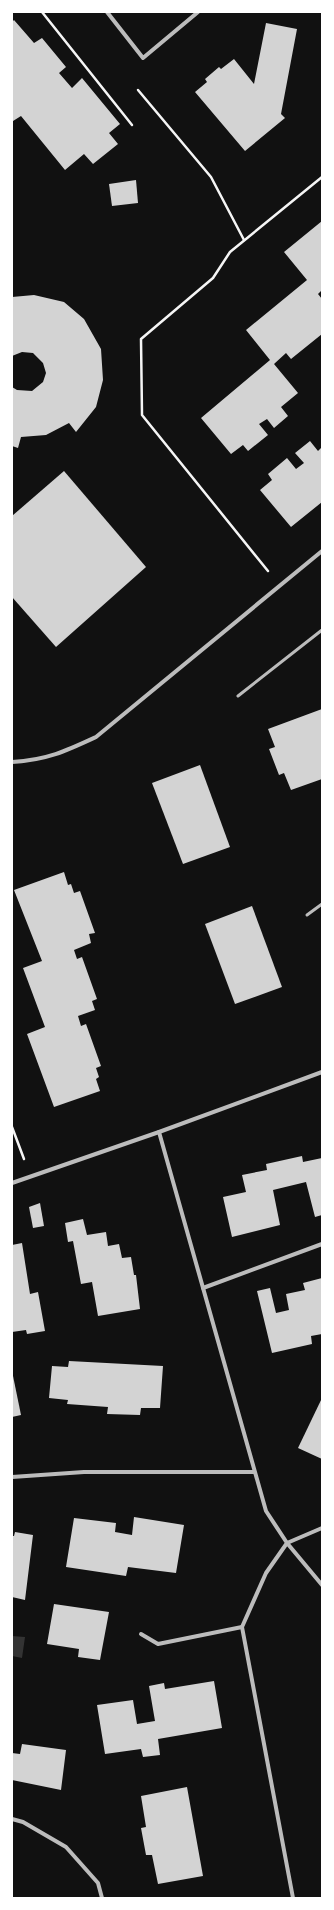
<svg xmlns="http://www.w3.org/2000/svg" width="334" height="1910" font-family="'Nunito Sans',sans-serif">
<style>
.water{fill:#333}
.building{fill:#d3d3d3}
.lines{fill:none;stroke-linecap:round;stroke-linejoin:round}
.path{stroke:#f5f5f5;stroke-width:2.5}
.service{stroke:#bcbcbc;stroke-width:3}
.minor{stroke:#bcbcbc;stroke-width:4}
</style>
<rect width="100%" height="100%" fill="#111"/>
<path class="water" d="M 12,1636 L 25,1637 L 22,1658 L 12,1656 Z"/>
<g class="building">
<path d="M 14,20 L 34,43 L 42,38 L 66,67 L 59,73 L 72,88 L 82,78 L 120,124 L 109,133 L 118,144 L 93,164 L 84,154 L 65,170 L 21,116 L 13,121 L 12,119 L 12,22 Z"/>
<path d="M 266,23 L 297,29 L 281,114 L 285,118 L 245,151 L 195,92 L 207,82 L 205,79 L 219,67 L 221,69 L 234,59 L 254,84 Z"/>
<path d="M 136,180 L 138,203 L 112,206 L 109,184 Z"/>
<path d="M 322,221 L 322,290 L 318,294 L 322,299 L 322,334 L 291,359 L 286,353 L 274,364 L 298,393 L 281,407 L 288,416 L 274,428 L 267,419 L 259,424 L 268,435 L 248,451 L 243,445 L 231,454 L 201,418 L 270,360 L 246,330 L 307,280 L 284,252 Z"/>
<path d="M 34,295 L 64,302 L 84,319 L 101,349 L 103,380 L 96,407 L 76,432 L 69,423 L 46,435 L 21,437 L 18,448 L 12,446 L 12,387 L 17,390 L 32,391 L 43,382 L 46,373 L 43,363 L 33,353 L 22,352 L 12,356 L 12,297 Z"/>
<path d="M 310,441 L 318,451 L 322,447 L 322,502 L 291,527 L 260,490 L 272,480 L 268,474 L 287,458 L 296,469 L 304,463 L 295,453 Z"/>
<path d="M 64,471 L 146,567 L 56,647 L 12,597 L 12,516 Z"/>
<path d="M 322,709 L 322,779 L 291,790 L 284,773 L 279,775 L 269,749 L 275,747 L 268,729 Z"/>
<path d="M 200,765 L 230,847 L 183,864 L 152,783 Z"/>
<path d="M 64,872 L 68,885 L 71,884 L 74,893 L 80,891 L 95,933 L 89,934 L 91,943 L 74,950 L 77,959 L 82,957 L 97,999 L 92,1001 L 95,1010 L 78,1016 L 81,1026 L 86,1024 L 101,1066 L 96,1068 L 99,1077 L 96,1079 L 100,1091 L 54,1107 L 27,1034 L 45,1027 L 23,968 L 42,961 L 14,890 Z"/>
<path d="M 252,906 L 282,987 L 235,1004 L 205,924 Z"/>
<path d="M 302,1156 L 303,1162 L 322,1158 L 322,1215 L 315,1217 L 306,1182 L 273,1190 L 280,1225 L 232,1237 L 223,1197 L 246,1192 L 242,1175 L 267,1170 L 266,1164 Z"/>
<path d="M 40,1203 L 44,1226 L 33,1228 L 29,1207 Z"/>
<path d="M 83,1219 L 87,1235 L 106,1232 L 108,1246 L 119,1244 L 122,1258 L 131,1257 L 134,1275 L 136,1275 L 140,1309 L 98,1316 L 92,1282 L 81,1284 L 73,1241 L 68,1242 L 65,1223 Z"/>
<path d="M 22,1243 L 30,1294 L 38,1292 L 45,1331 L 27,1334 L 26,1330 L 12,1332 L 12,1245 Z"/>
<path d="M 322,1278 L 322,1334 L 311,1336 L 312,1344 L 272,1353 L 257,1291 L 270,1288 L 276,1313 L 289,1310 L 286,1294 L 305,1290 L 303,1283 Z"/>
<path d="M 69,1361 L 163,1366 L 160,1408 L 141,1408 L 140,1415 L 107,1414 L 108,1407 L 67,1404 L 68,1400 L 49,1398 L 52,1366 L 68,1367 Z"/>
<path d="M 12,1371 L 21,1415 L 12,1417 Z"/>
<path d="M 322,1398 L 322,1459 L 298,1448 Z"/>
<path d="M 134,1517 L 184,1525 L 176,1573 L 128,1567 L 126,1576 L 66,1567 L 74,1518 L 116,1523 L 115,1532 L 132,1535 Z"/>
<path d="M 15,1532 L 33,1535 L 25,1600 L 12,1597 L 12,1536 L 14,1536 Z"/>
<path d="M 54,1604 L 109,1612 L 100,1660 L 78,1657 L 79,1649 L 47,1644 Z"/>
<path d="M 214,1681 L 222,1728 L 158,1739 L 160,1755 L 143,1757 L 141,1749 L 105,1754 L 97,1705 L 133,1700 L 137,1724 L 155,1721 L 149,1686 L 164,1683 L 165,1689 Z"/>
<path d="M 22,1744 L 66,1750 L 61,1790 L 12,1780 L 12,1753 L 20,1754 Z"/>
<path d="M 187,1787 L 203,1876 L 158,1884 L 152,1855 L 146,1855 L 141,1828 L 146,1827 L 141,1796 Z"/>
</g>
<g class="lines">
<g class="path">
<path d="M 42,12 L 132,125"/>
<path d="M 138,90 L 211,177 L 244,240"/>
<path d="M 268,571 L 142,415 L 141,339 L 213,278 L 230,252 L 322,177"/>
<path d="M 12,1127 L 24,1159"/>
</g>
<g class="service">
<path d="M 238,696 L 322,630"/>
<path d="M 307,915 L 322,904"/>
</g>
<g class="minor">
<path d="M 107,12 L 143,58 L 198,12"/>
<path d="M 12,762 C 47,760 66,751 96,737 L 322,551"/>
<path d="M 159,1132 L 266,1511 L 287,1543 L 266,1573 L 242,1627 L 293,1898"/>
<path d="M 12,1183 L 159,1132 L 322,1072"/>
<path d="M 203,1288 L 322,1244"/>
<path d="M 12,1477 L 84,1472 L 254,1472"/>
<path d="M 322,1528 L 287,1543 L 322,1585"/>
<path d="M 141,1634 L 158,1644 L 242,1627"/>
<path d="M 12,1819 L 23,1822 L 66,1847 L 98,1883 L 102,1898"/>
</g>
</g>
<rect width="334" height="1910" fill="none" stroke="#ffffff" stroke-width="26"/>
</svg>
